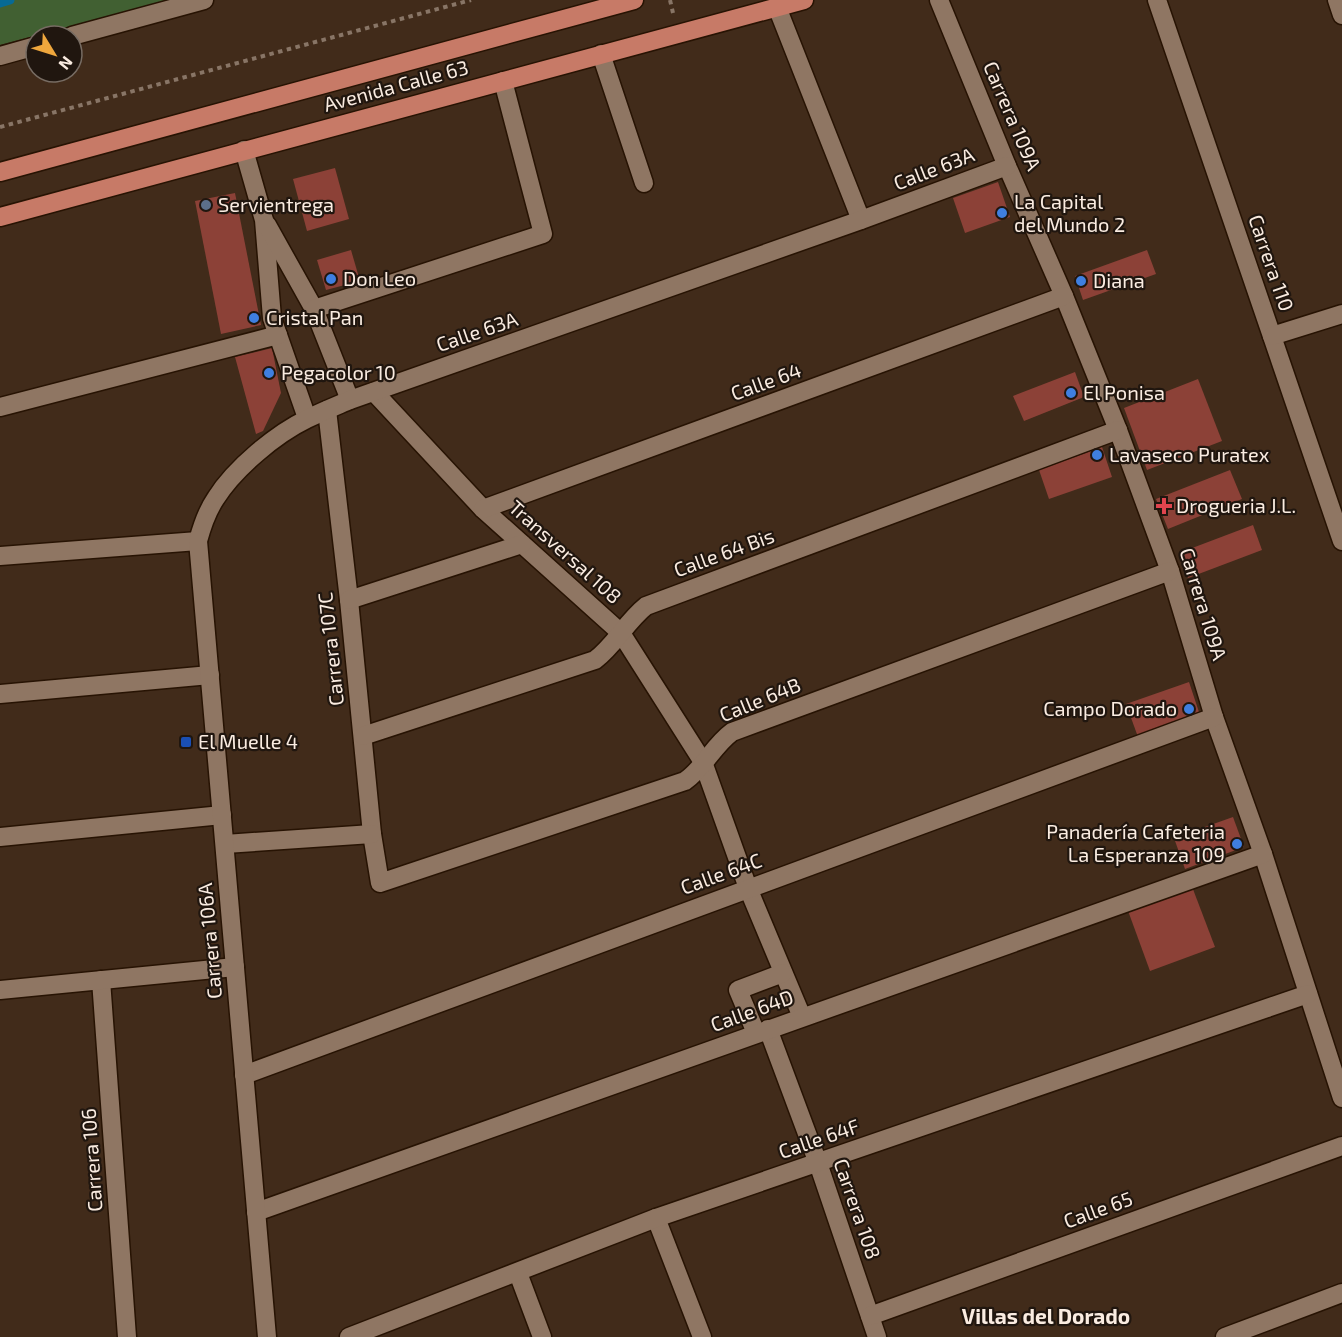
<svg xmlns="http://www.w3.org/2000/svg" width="1342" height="1337" font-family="'Exo 2',sans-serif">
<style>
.green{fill:#416032}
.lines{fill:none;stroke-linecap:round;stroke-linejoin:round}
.stream{stroke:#076a95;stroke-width:9}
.building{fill:#8c4137}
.minor-casing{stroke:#271303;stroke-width:21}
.major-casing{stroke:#271303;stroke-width:21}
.path{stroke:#887566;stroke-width:4;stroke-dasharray:4.5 4.5;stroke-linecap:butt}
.minor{stroke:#8f7663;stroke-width:18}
.major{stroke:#c77a67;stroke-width:18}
.service-dot{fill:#5c6f8a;stroke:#20160f;stroke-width:2}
.shop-dot{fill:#3f7fe0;stroke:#20160f;stroke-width:2}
.health-dot{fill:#e0444e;stroke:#20160f;stroke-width:2}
.transit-dot{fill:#1a4fb4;stroke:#20160f;stroke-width:2}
.labels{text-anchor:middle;stroke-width:4.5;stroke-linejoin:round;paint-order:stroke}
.street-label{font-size:20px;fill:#faece1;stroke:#20160f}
.poi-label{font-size:20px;fill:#faece1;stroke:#20160f;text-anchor:start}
.neighbourhood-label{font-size:21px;font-weight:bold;fill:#faece1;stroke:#20160f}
</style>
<rect width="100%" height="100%" fill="#412b1a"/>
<path class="green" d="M 0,0 L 168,0 L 0,45 Z"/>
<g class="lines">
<path class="stream" d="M 0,3 L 10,0"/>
</g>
<g class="building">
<path d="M 335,168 L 349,219 L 307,231 L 293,179 Z"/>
<path d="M 998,182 L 1010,217 L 965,233 L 953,198 Z"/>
<path d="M 235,193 L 261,325 L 221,334 L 195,201 Z"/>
<path d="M 351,250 L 360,281 L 326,290 L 317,260 Z"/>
<path d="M 1147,250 L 1156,274 L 1083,300 L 1075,276 Z"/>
<path d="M 272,348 L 281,393 L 263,431 L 256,434 L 235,357 Z"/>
<path d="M 1075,372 L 1084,397 L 1024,421 L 1013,396 Z"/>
<path d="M 1198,379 L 1222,441 L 1147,470 L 1124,408 Z"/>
<path d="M 1102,447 L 1112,477 L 1049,499 L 1039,470 Z"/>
<path d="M 1230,470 L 1242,499 L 1168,529 L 1156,499 Z"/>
<path d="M 1253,525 L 1262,550 L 1188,578 L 1179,553 Z"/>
<path d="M 1189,682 L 1200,715 L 1138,737 L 1126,704 Z"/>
<path d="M 1233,817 L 1244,847 L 1185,869 L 1174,838 Z"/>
<path d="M 1191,884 L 1215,947 L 1150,971 L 1127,908 Z"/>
</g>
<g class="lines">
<g class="minor-casing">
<g id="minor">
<path d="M 939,0 L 1007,166 L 1064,296 L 1118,430 L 1170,571 L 1214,717 L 1263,854 L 1342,1098"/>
<path d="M 1157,0 L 1342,541"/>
<path d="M 1337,0 L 1342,15"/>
<path d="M 777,7 L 861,220"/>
<path d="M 72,36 L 204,0"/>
<path d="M 601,54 L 644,183"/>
<path d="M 0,56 L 36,46"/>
<path d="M 244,150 L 264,220 L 272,318 L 307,418"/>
<path d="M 267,225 L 314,309 L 350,400"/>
<path d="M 314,309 L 543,234 L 503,81"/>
<path d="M 1272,336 L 1342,314"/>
<path d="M 374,392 L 483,509 L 621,633 L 703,762 L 748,888 L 802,1017"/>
<path d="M 0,407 L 278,335"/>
<path d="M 327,410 L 349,600 L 372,834 L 380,883 L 685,781 C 704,768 713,746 732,732 L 1170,571"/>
<path d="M 483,509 L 1064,296"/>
<path d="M 0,556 L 198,541"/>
<path d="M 349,600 L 522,544"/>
<path d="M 0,694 L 210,675"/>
<path d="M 363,736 L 595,660 C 615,645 626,622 646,606 L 1118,430"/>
<path d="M 0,837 L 222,815"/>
<path d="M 225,844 L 372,834"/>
<path d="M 101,980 L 127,1337"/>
<path d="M 0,990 L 235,967"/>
<path d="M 768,1029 L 818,1163 L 877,1337"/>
<path d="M 756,1033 L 738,990 L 783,973"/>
<path d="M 244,1075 L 1214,717"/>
<path d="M 256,1212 L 1263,854"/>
<path d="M 656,1218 L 702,1337"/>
<path d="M 518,1273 L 542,1337"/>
<path d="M 870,1316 L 1342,1146"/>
<path d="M 267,1337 L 198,541 C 202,526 207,511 216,498 C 235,468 276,434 307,419 C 321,412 336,406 350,400 L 861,220 L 1007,166"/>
<path d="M 349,1337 L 656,1218 L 1308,994"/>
<path d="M 1225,1337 L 1342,1293"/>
</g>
</g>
<g class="major-casing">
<g id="major">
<path d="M 0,172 L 634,0"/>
<path d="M 0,217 L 804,0"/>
</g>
</g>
<g class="path">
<path d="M 670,0 L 673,13"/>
<path d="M 0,127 L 471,0"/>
</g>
<use href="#minor" class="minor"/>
<use href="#major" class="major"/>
</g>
<circle class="service-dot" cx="206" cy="205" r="6"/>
<g class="shop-dot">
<circle cx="1002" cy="213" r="6"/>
<circle cx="331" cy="279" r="6"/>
<circle cx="1081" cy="281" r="6"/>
<circle cx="254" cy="318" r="6"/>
<circle cx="269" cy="373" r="6"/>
<circle cx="1071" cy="393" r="6"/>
<circle cx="1097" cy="455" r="6"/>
<circle cx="1189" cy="709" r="6"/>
<circle cx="1237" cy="844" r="6"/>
</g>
<path class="health-dot" d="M1161 497h6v6h6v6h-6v6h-6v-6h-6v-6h6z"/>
<rect class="transit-dot" x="180" y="736" width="12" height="12" rx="3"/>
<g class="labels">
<g class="street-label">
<text transform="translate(396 86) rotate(-15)" y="7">Avenida Calle 63</text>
<text transform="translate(1012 116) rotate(67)" y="7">Carrera 109A</text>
<text transform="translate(934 169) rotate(-21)" y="7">Calle 63A</text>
<text transform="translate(1271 263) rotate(71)" y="7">Carrera 110</text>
<text transform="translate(477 332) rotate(-19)" y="7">Calle 63A</text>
<text transform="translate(766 382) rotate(-20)" y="7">Calle 64</text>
<text transform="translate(565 552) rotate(42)" y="7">Transversal 108</text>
<text transform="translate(724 553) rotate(-20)" y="7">Calle 64 Bis</text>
<text transform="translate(1203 604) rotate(73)" y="7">Carrera 109A</text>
<text transform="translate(331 649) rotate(-96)" y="7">Carrera 107C</text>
<text transform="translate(760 700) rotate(-22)" y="7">Calle 64B</text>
<text transform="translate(721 874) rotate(-20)" y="7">Calle 64C</text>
<text transform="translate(210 941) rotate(-95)" y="7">Carrera 106A</text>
<text transform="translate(752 1011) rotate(-20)" y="7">Calle 64D</text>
<text transform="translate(819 1139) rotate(-19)" y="7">Calle 64F</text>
<text transform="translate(92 1160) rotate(-94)" y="7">Carrera 106</text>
<text transform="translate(857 1209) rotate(71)" y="7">Carrera 108</text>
<text transform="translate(1098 1210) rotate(-20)" y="7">Calle 65</text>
</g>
<g class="poi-label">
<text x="1014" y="209">La Capital<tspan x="1014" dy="23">del Mundo 2</tspan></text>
<text x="218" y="212">Servientrega</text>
<text x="343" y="286">Don Leo</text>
<text x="1093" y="288">Diana</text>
<text x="266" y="325">Cristal Pan</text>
<text x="281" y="380">Pegacolor 10</text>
<text x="1083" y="400">El Ponisa</text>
<text x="1109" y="462">Lavaseco Puratex</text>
<text x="1176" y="513">Drogueria J.L.</text>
<text x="1177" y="716" text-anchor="end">Campo Dorado</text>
<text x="198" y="749">El Muelle 4</text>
<text x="1225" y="839" text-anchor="end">Panadería Cafeteria<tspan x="1225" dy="23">La Esperanza 109</tspan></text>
</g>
<g class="neighbourhood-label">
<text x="1046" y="1324">Villas del Dorado</text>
</g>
</g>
<g transform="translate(54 54) rotate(128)"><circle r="28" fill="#20160f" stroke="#776c63" stroke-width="1.5"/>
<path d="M0-4.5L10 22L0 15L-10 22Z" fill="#efa73d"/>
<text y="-9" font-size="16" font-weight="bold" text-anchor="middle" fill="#faece1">N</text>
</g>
</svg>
